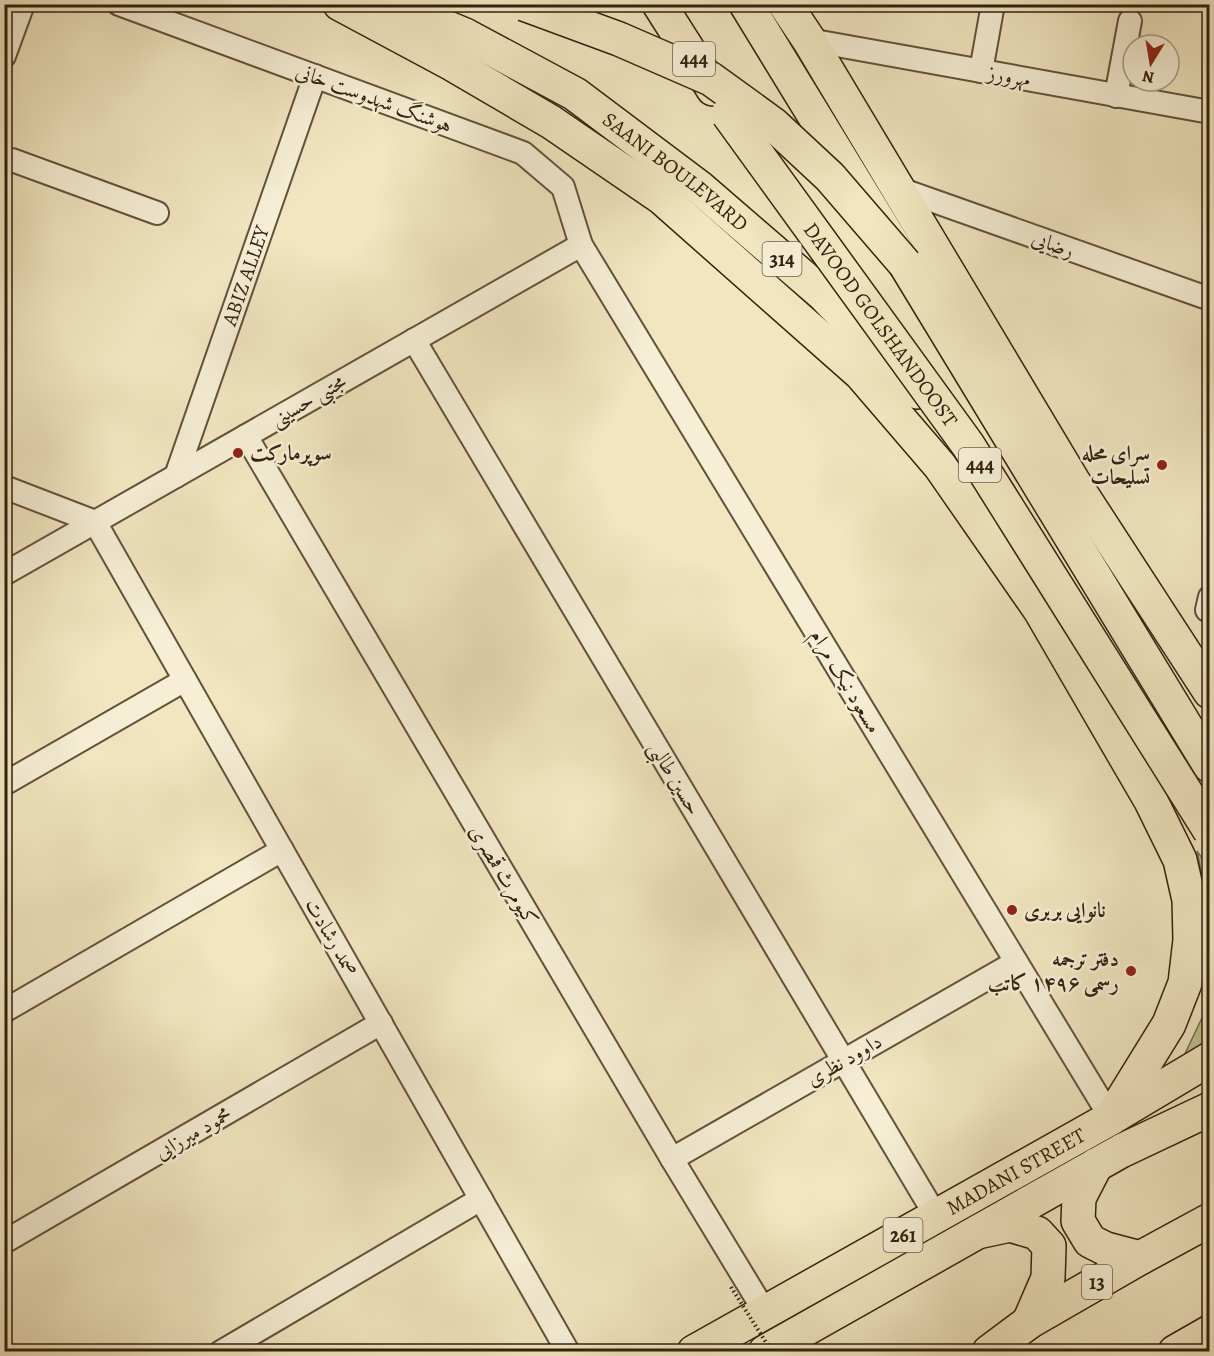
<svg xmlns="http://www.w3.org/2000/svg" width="1214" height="1356" font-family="Alegreya,Amiri,serif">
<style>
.green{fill:#bcc491;stroke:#777250;stroke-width:1.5}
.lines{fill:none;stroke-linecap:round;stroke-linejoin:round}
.street-casing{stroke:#62523c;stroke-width:26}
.primary-casing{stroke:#322110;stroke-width:36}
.highway-casing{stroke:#322110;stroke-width:36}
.street{stroke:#f6efd6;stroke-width:22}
.primary{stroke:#f1e6c0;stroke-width:33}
.highway{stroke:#f1e6c0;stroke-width:33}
.primary-bridge-casing{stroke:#322110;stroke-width:36;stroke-linecap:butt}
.path-bridge{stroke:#322110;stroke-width:4;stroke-dasharray:1.5 3;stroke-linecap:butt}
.primary-bridge{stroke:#f1e6c0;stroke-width:33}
.poi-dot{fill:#8f2418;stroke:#f6efd6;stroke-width:2}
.labels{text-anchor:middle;stroke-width:5;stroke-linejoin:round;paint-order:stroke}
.shield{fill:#f6efd6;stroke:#6d5f4b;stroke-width:1.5}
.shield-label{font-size:20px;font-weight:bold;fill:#322110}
.street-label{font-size:21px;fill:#322110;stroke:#f6efd6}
.poi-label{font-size:21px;font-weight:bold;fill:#322110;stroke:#f6efd6;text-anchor:start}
</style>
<rect width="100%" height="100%" fill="#f1e6c0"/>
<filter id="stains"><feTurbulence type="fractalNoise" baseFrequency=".00333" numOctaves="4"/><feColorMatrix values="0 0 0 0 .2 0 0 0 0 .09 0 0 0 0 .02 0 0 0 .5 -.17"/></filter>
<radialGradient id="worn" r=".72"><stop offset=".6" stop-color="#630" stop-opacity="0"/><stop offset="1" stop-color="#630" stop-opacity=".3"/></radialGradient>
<g class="green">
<path d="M 1197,851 L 1209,868 L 1209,911 Z"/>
<path d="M 1209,998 L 1209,1041 L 1182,1060 L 1209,1003 Z"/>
</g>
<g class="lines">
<g class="street-casing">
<g id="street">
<path d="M 119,4 L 523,153 L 563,187 L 581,245 L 1111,1118"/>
<path d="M 809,40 L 1210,112"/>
<path d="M 4,56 L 23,4"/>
<path d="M 981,71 L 993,4"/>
<path d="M 1116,96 L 1130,21"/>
<path d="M 12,160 L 157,213"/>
<path d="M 897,188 L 1210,299"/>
<path d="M 414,340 L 936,1216"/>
<path d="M 246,436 L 672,1159 L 765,1312"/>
<path id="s1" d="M 176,476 L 315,76"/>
<path d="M 4,487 L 95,522 L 568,1352"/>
<path d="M 4,574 L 581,245"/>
<path d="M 1207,610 L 1210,597"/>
<path d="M 4,784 L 185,680"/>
<path d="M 4,1011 L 282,850"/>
<path d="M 672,1159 L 1016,962"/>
<path d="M 4,1242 L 381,1023"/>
<path d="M 221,1352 L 481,1199"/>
</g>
</g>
<g class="primary-casing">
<g id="primary">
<path d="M 340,4 L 452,64 L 551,122 L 662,198 L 861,374 L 940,466 L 1040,610 L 1151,801 L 1180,860 L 1189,900 L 1190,940 L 1185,983 L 1169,1024 L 1111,1118"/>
<path id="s2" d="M 391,4 L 465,35 L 575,94 L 700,188 L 824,295 L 917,392"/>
<path d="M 659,4 L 713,89"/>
<path d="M 746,4 L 905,264 L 1210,766"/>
<path d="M 785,4 L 809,40 L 1073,481 L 1210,692"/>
<path d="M 1096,1165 L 1079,1198 L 1078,1221 L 1090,1241 L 1106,1249 L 1140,1258"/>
<path d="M 982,1231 L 1010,1225 L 1037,1233 L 1049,1246 L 1048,1278 L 1029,1322"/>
<path id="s3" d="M 694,1352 L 1111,1118 L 1210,1059"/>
<path d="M 765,1352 L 1121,1151 L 1210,1109"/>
</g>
</g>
<g class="highway-casing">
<g id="highway">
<path d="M 989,1352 L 1029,1322 L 1140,1258 L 1210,1220"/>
<path d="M 1175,1352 L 1210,1332"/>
</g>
</g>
<use href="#street" class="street"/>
<use href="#primary" class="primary"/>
<use href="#highway" class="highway"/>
<g class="primary-bridge-casing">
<g id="primary-bridge">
<path d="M 524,4 L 619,39 L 711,79 L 773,124 L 830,177 L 905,264"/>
<path id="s4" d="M 728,114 L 968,445 L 1210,831"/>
</g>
</g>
<path class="path-bridge" d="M 731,1287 L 772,1352"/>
<use href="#primary-bridge" class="primary-bridge"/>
</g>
<g class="poi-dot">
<circle cx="238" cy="453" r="6"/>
<circle cx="1162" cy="465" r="6"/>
<circle cx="1012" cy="910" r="6"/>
<circle cx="1131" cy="971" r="6"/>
</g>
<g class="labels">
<g class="shield">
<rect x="673" y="42" width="42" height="34" rx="4.5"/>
<rect x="762.5" y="242" width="39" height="34" rx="4.5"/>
<rect x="959" y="448" width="42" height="34" rx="4.5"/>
<rect x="883.5" y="1218" width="39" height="34" rx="4.5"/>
<rect x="1082" y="1265" width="30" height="34" rx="4.5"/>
</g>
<g class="shield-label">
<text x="694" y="66">444</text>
<text x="782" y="266">314</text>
<text x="980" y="472">444</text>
<text x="903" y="1242">261</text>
<text x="1097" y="1289">13</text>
</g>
<g class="street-label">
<text transform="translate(1009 76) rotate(10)" y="7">مهرورز</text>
<text transform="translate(374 98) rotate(20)" y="7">هوشنگ شهدوست خانی</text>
<text dy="7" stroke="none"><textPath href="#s2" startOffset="332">SAANI BOULEVARD</textPath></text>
<text transform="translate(1053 244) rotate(19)" y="7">رضایی</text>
<text dy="7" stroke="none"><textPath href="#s1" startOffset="212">ABIZ ALLEY</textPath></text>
<text dy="7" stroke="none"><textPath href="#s4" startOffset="260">DAVOOD GOLSHANDOOST</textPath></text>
<text transform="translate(308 400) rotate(-30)" y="7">مجتبی حسینی</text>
<text transform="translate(846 681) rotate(59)" y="7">مسعود نیک مرام</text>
<text transform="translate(675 778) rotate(59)" y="7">حسین طالبی</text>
<text transform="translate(504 875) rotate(59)" y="7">کیومرث قمصری</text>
<text transform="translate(332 937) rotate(60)" y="7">صمد رشادت</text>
<text transform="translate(844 1060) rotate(-30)" y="7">داوود نظری</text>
<text transform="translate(193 1133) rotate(-30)" y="7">محمود میرزایی</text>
<text dy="7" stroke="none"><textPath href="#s3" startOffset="369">MADANI STREET</textPath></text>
</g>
<g class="poi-label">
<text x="250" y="460">سوپرمارکت</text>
<text x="1150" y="460" text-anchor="end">سرای محله<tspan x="1150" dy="24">تسلیحات</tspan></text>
<text x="1024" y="917">نانوایی بربری</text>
<text x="1119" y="966" text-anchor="end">دفتر ترجمه<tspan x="1119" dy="24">رسمی ۱۴۹۶ کاتب</tspan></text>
</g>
</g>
<rect width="1214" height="1356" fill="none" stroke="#f1e6c0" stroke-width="24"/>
<rect x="6" y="6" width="1202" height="1344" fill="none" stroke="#322110" stroke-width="3"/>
<rect x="12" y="12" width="1190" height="1332" fill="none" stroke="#322110" stroke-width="1.5"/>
<g transform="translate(1151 63) rotate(191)"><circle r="28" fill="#f6efd6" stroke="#a89d87" stroke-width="1.5"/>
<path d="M0-4.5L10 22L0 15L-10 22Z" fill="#8f2418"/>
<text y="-9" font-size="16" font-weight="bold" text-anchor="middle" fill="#322110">N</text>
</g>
<rect width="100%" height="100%" filter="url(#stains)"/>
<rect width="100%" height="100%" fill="url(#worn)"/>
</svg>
